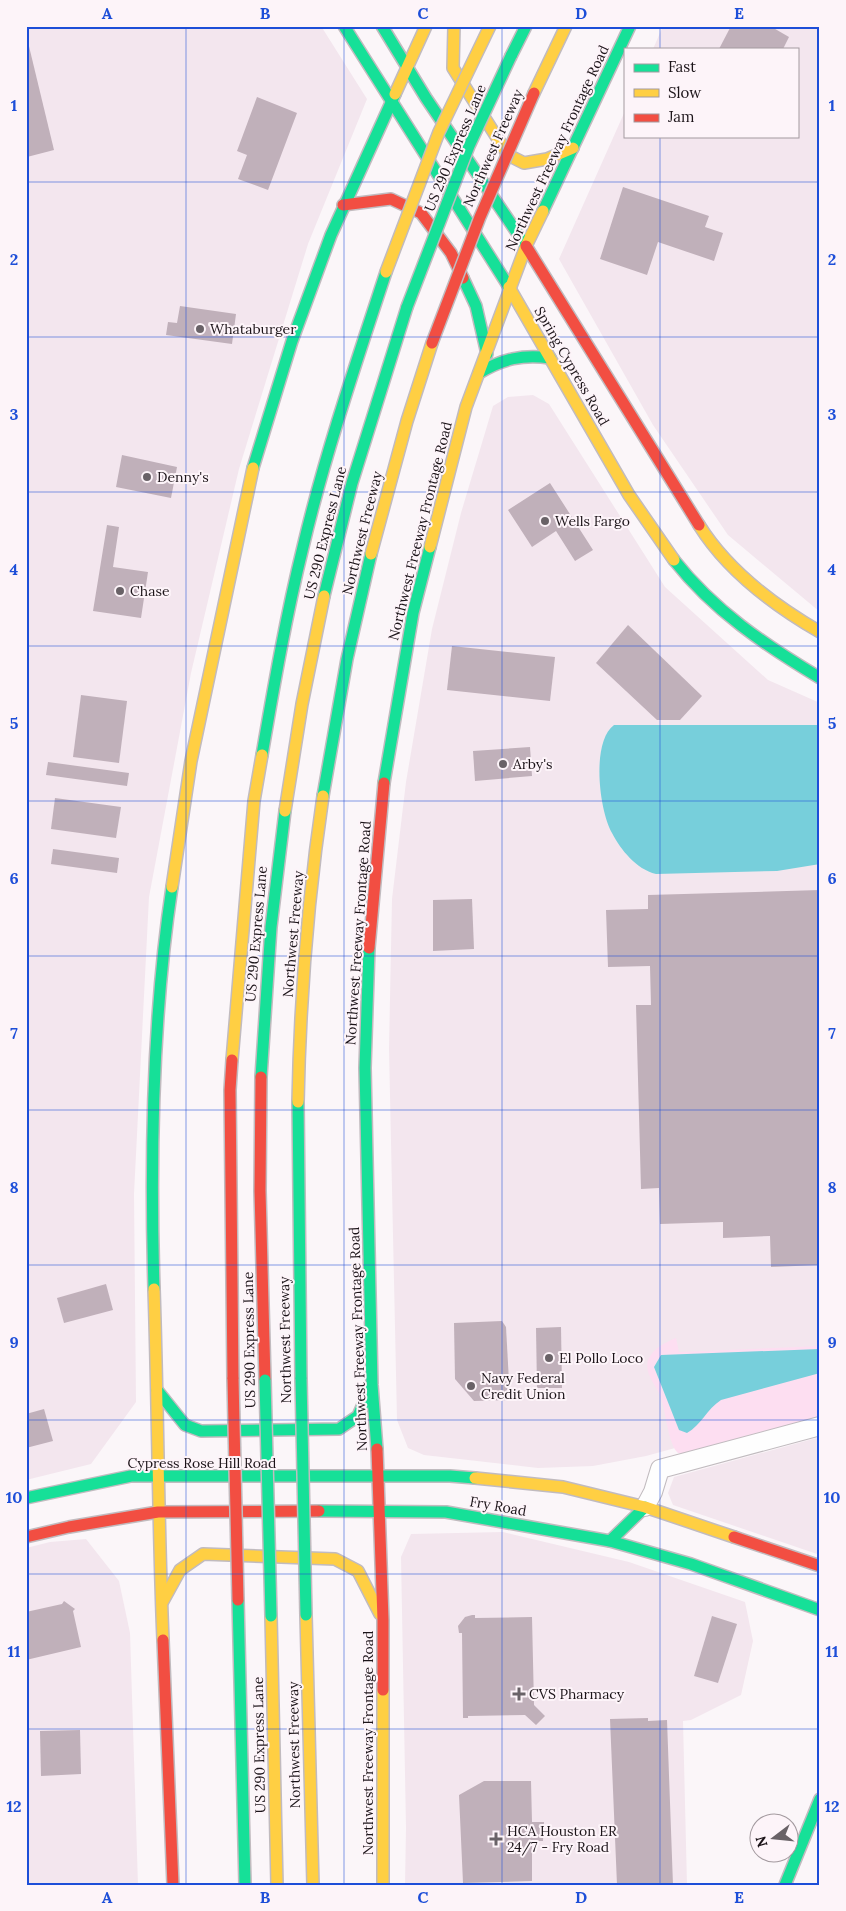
<svg xmlns="http://www.w3.org/2000/svg" width="846" height="1911" font-family="Lora,serif">
<style>
.built{fill:#f3e6ee}
.green{fill:#fddef1}
.water{fill:#77cfdb}
.building{fill:#c0b0ba}
.lines{fill:none;stroke-linecap:round;stroke-linejoin:round}
.street-casing{stroke:#c1bbbf;stroke-width:20}
.fast-casing{stroke:#c1bbbf;stroke-width:14}
.slow-casing{stroke:#c1bbbf;stroke-width:14}
.jam-casing{stroke:#c1bbbf;stroke-width:14}
.street{stroke:#fefefe;stroke-width:18}
.fast{stroke:#16e098;stroke-width:11}
.slow{stroke:#ffcf43;stroke-width:11}
.jam{stroke:#f24e42;stroke-width:11}
.fast-bridge-casing{stroke:#c1bbbf;stroke-width:14;stroke-linecap:butt}
.slow-bridge-casing{stroke:#c1bbbf;stroke-width:14;stroke-linecap:butt}
.jam-bridge-casing{stroke:#c1bbbf;stroke-width:14;stroke-linecap:butt}
.fast-bridge{stroke:#16e098;stroke-width:11}
.slow-bridge{stroke:#ffcf43;stroke-width:11}
.jam-bridge{stroke:#f24e42;stroke-width:11}
.grid{fill:none;stroke:#1d4ed8;stroke-width:1;stroke-opacity:0.55}
.poi-dot{fill:#696267;stroke:#fdf4f9;stroke-width:2}
.labels{text-anchor:middle;stroke-width:4;stroke-linejoin:round;paint-order:stroke}
.street-label{font-size:14px;fill:#1b1318;stroke:#fdf4f9}
.poi-label{font-size:14px;fill:#1b1318;stroke:#fdf4f9;text-anchor:start}
.neatline{fill:none;stroke:#1d4ed8;stroke-width:2}
.grid-label{font-size:16px;text-anchor:middle;font-weight:bold;fill:#1d4ed8}
</style>
<rect width="100%" height="100%" fill="#fbf6f9"/>
<g class="built">
<path d="M 26,26 L 321,26 L 367,99 L 308,244 L 239,469 L 191,673 L 149,897 L 134,1194 L 136,1402 L 91,1464 L 26,1480 Z"/>
<path d="M 663,26 L 820,26 L 820,612 L 728,535 L 653,425 L 559,259 L 625,111 L 625,136 L 797,136 L 797,49 L 653,49 Z"/>
<path d="M 533,395 L 549,404 L 665,587 L 768,680 L 820,703 L 820,1408 L 646,1456 L 593,1466 L 538,1468 L 424,1455 L 408,1448 L 397,1420 L 389,1049 L 392,899 L 406,782 L 432,629 L 461,513 L 493,406 L 508,397 Z"/>
<path d="M 820,1437 L 820,1555 L 673,1505 L 668,1493 L 674,1477 Z"/>
<path d="M 503,1532 L 629,1562 L 745,1602 L 753,1641 L 741,1695 L 691,1720 L 683,1721 L 687,1885 L 405,1885 L 406,1828 L 401,1557 L 411,1534 Z"/>
<path d="M 86,1539 L 119,1581 L 130,1633 L 138,1885 L 26,1885 L 26,1548 L 50,1542 Z"/>
</g>
<path class="green" d="M 676,1338 L 679,1352 L 820,1346 L 820,1419 L 699,1453 L 678,1453 C 668,1444 666,1412 661,1398 C 657,1385 642,1372 649,1358 C 654,1348 666,1342 676,1338 Z"/>
<g class="water">
<path d="M 614,725 L 820,725 L 820,864 L 777,871 L 656,874 C 636,869 621,850 612,833 C 599,810 591,742 614,725 Z"/>
<path d="M 820,1349 L 820,1373 L 721,1400 C 707,1409 701,1425 687,1433 L 679,1430 L 654,1367 L 661,1355 Z"/>
</g>
<g class="building">
<path d="M 731,26 L 770,26 L 789,37 L 783,49 L 719,49 Z"/>
<path d="M 27,38 L 54,150 L 27,157 L 26,153 Z"/>
<path d="M 257,97 L 297,113 L 268,190 L 238,179 L 247,155 L 237,151 Z"/>
<path d="M 623,187 L 709,216 L 705,227 L 723,233 L 714,261 L 658,242 L 647,275 L 600,259 Z"/>
<path d="M 180,306 L 236,314 L 232,344 L 166,335 L 168,322 L 177,323 Z"/>
<path d="M 122,455 L 177,467 L 171,498 L 116,487 Z"/>
<path d="M 550,483 L 593,550 L 575,561 L 556,531 L 532,547 L 508,510 Z"/>
<path d="M 107,525 L 119,527 L 113,567 L 148,572 L 141,618 L 93,611 Z"/>
<path d="M 628,625 L 702,696 L 680,720 L 657,720 L 596,663 Z"/>
<path d="M 452,646 L 555,657 L 550,701 L 447,690 Z"/>
<path d="M 81,695 L 127,701 L 119,763 L 73,757 Z"/>
<path d="M 530,747 L 532,776 L 475,781 L 473,751 Z"/>
<path d="M 48,762 L 129,773 L 127,786 L 46,775 Z"/>
<path d="M 55,798 L 121,807 L 116,838 L 51,829 Z"/>
<path d="M 53,849 L 119,858 L 117,873 L 51,864 Z"/>
<path d="M 820,890 L 820,1265 L 771,1267 L 770,1236 L 723,1238 L 723,1222 L 660,1224 L 659,1188 L 641,1189 L 636,1005 L 651,1005 L 650,966 L 608,967 L 606,910 L 648,909 L 648,895 Z"/>
<path d="M 472,899 L 474,949 L 433,951 L 433,900 Z"/>
<path d="M 106,1284 L 113,1310 L 64,1323 L 57,1298 Z"/>
<path d="M 502,1321 L 506,1327 L 510,1400 L 474,1401 L 455,1379 L 454,1323 Z"/>
<path d="M 561,1327 L 562,1388 L 537,1388 L 536,1328 Z"/>
<path d="M 44,1409 L 53,1441 L 26,1448 L 26,1414 Z"/>
<path d="M 64,1601 L 75,1609 L 73,1611 L 81,1647 L 26,1660 L 26,1612 L 62,1604 Z"/>
<path d="M 472,1615 L 475,1615 L 475,1618 L 532,1617 L 534,1705 L 545,1716 L 536,1725 L 525,1715 L 468,1716 L 468,1718 L 463,1718 L 462,1633 L 459,1633 L 458,1626 L 465,1617 Z"/>
<path d="M 712,1616 L 737,1624 L 718,1683 L 694,1676 Z"/>
<path d="M 648,1718 L 648,1721 L 667,1720 L 673,1885 L 617,1885 L 610,1719 Z"/>
<path d="M 80,1730 L 81,1774 L 41,1776 L 40,1731 Z"/>
<path d="M 484,1781 L 531,1781 L 532,1822 L 544,1822 L 543,1841 L 532,1841 L 532,1881 L 463,1883 L 459,1795 Z"/>
</g>
<g class="lines">
<g class="street-casing">
<path id="street" d="M 645,1507 L 653,1492 L 660,1469 L 820,1426"/>
</g>
<g class="fast-casing">
<g id="fast">
<path d="M 344,26 L 509,287"/>
<path d="M 382,26 L 426,98 L 526,246"/>
<path d="M 511,56 L 526,26"/>
<path d="M 543,211 L 630,26"/>
<path d="M 463,278 L 476,306 L 487,354"/>
<path d="M 479,373 C 502,359 523,354 550,358"/>
<path d="M 253,468 L 292,341 L 331,235 L 395,94"/>
<path d="M 674,560 C 714,611 765,645 820,678"/>
<path d="M 324,596 L 352,483 L 407,307"/>
<path d="M 262,755 C 274,685 286,616 303,547 C 325,454 356,363 386,272"/>
<path d="M 384,783 L 413,613 L 430,547"/>
<path d="M 323,796 L 347,659 L 371,554"/>
<path d="M 369,948 L 365,1068 L 372,1385 L 377,1449"/>
<path d="M 261,1077 L 271,927 L 285,811"/>
<path d="M 298,1102 L 301,1379"/>
<path d="M 154,1289 C 150,1157 152,1018 172,887"/>
<path d="M 157,1390 L 185,1425 L 201,1431 L 339,1429 L 358,1416 L 371,1386"/>
<path d="M 26,1498 L 131,1476 L 450,1476 L 475,1478"/>
<path d="M 319,1511 L 446,1512 L 610,1541 L 691,1564 L 820,1610"/>
<path d="M 610,1541 L 645,1507"/>
<path d="M 238,1600 L 245,1885"/>
<path d="M 785,1885 L 820,1799"/>
</g>
</g>
<g class="slow-casing">
<g id="slow">
<path d="M 454,26 L 453,68 L 508,155 L 524,163 L 547,159 L 573,148"/>
<path d="M 534,93 L 566,26"/>
<path d="M 395,94 L 426,26"/>
<path d="M 509,287 L 629,495 L 674,560"/>
<path d="M 699,525 C 727,570 775,606 820,632"/>
<path d="M 430,547 L 466,407 L 526,246 L 543,211"/>
<path d="M 371,554 L 407,421 L 432,343"/>
<path d="M 285,811 L 302,704 L 324,596"/>
<path d="M 172,887 L 191,761 L 253,468"/>
<path d="M 232,1060 L 254,801 L 262,755"/>
<path d="M 298,1102 C 300,1000 308,897 323,796"/>
<path d="M 154,1289 C 158,1406 158,1523 163,1640"/>
<path d="M 475,1478 L 563,1487 L 645,1507 L 734,1537"/>
<path d="M 163,1601 L 180,1570 L 203,1554 L 335,1559 L 358,1571 L 380,1614"/>
<path d="M 306,1615 L 313,1885"/>
<path d="M 271,1616 L 277,1885"/>
<path d="M 383,1690 L 383,1885"/>
</g>
</g>
<g class="jam-casing">
<g id="jam">
<path d="M 343,205 L 391,199 L 421,213 L 451,253 L 463,278"/>
<path d="M 526,246 L 699,525"/>
<path d="M 369,948 L 384,783"/>
<path d="M 232,1060 L 230,1090 L 233,1379"/>
<path d="M 261,1077 L 260,1191 L 265,1380"/>
<path d="M 377,1449 L 383,1620 L 383,1690"/>
<path d="M 26,1537 L 69,1527 L 158,1512 L 319,1511"/>
<path d="M 734,1537 L 820,1566"/>
<path d="M 163,1640 L 173,1885"/>
</g>
</g>
<use href="#street" class="street"/>
<use href="#fast" class="fast"/>
<use href="#slow" class="slow"/>
<use href="#jam" class="jam"/>
<g class="fast-bridge-casing">
<g id="fast-bridge">
<path d="M 407,307 L 469,146 L 511,56"/>
<path d="M 301,1379 L 306,1615"/>
<path d="M 265,1380 L 271,1616"/>
</g>
</g>
<g class="slow-bridge-casing">
<path id="slow-bridge" d="M 386,272 L 439,132 L 490,26"/>
</g>
<g class="jam-bridge-casing">
<g id="jam-bridge">
<path d="M 432,343 L 480,217 L 534,93"/>
<path d="M 233,1379 L 238,1600"/>
</g>
</g>
<use href="#fast-bridge" class="fast-bridge"/>
<use href="#slow-bridge" class="slow-bridge"/>
<use href="#jam-bridge" class="jam-bridge"/>
</g>
<path class="grid" d="M 186,26 L 186,1885M 344,26 L 344,1885M 502,26 L 502,1885M 660,26 L 660,49M 660,136 L 660,1885M 26,182 L 820,182M 26,337 L 820,337M 26,492 L 820,492M 26,646 L 820,646M 26,801 L 820,801M 26,956 L 820,956M 26,1110 L 820,1110M 26,1265 L 820,1265M 26,1420 L 820,1420M 26,1574 L 820,1574M 26,1729 L 820,1729"/>
<g class="poi-dot">
<circle cx="200" cy="329" r="5"/>
<circle cx="147" cy="477" r="5"/>
<circle cx="545" cy="521" r="5"/>
<circle cx="120" cy="591" r="5"/>
<circle cx="503" cy="764" r="5"/>
<circle cx="549" cy="1358" r="5"/>
<circle cx="471" cy="1386" r="5"/>
<path d="M516.5 1686.5h5v5h5v5h-5v5h-5v-5h-5v-5h5z"/>
<path d="M493.5 1831.5h5v5h5v5h-5v5h-5v-5h-5v-5h5z"/>
</g>
<g class="labels">
<g class="street-label">
<text transform="translate(455 148) rotate(-67)" y="5">US 290 Express Lane</text>
<text transform="translate(493 148) rotate(-66)" y="5">Northwest Freeway</text>
<text transform="translate(557 148) rotate(-65)" y="5">Northwest Freeway Frontage Road</text>
<text transform="translate(572 366) rotate(60)" y="5">Spring Cypress Road</text>
<text transform="translate(420 531) rotate(-76)" y="5">Northwest Freeway Frontage Road</text>
<text transform="translate(325 533) rotate(-76)" y="5">US 290 Express Lane</text>
<text transform="translate(362 533) rotate(-76)" y="5">Northwest Freeway</text>
<text transform="translate(358 933) rotate(-86)" y="5">Northwest Freeway Frontage Road</text>
<text transform="translate(256 934) rotate(-85)" y="5">US 290 Express Lane</text>
<text transform="translate(293 934) rotate(-85)" y="5">Northwest Freeway</text>
<text transform="translate(358 1339) rotate(-92)" y="5">Northwest Freeway Frontage Road</text>
<text transform="translate(249 1340) rotate(-91)" y="5">US 290 Express Lane</text>
<text transform="translate(285 1340) rotate(-91)" y="5">Northwest Freeway</text>
<text x="202" y="1468">Cypress Rose Hill Road</text>
<text transform="translate(498 1506) rotate(10)" y="5">Fry Road</text>
<text transform="translate(368 1743) rotate(-90)" y="5">Northwest Freeway Frontage Road</text>
<text transform="translate(259 1745) rotate(-91)" y="5">US 290 Express Lane</text>
<text transform="translate(294 1745) rotate(-91)" y="5">Northwest Freeway</text>
</g>
<g class="poi-label">
<text x="210" y="334">Whataburger</text>
<text x="157" y="482">Denny's</text>
<text x="555" y="526">Wells Fargo</text>
<text x="130" y="596">Chase</text>
<text x="513" y="769">Arby's</text>
<text x="559" y="1363">El Pollo Loco</text>
<text x="481" y="1383">Navy Federal<tspan x="481" dy="16">Credit Union</tspan></text>
<text x="529" y="1699">CVS Pharmacy</text>
<text x="507" y="1836">HCA Houston ER<tspan x="507" dy="16">24/7 - Fry Road</tspan></text>
</g>
</g>
<rect width="846" height="1911" fill="none" stroke="#fdf4f9" stroke-width="55"/>
<rect x="624" y="48" width="175" height="90" fill="#fdf4f9" stroke="#a39a9f"/>
<rect x="634" y="64" width="25" height="8" fill="#16e098" stroke="#a39a9f"/>
<text x="668" y="72" font-size="15" fill="#1b1318">Fast</text>
<rect x="634" y="89" width="25" height="8" fill="#ffcf43" stroke="#a39a9f"/>
<text x="668" y="98" font-size="15" fill="#1b1318">Slow</text>
<rect x="634" y="114" width="25" height="8" fill="#f24e42" stroke="#a39a9f"/>
<text x="668" y="122" font-size="15" fill="#1b1318">Jam</text>
<g transform="translate(774 1838) rotate(254)"><circle r="24" fill="#fdf4f9" stroke="#a39a9f"/>
<path d="M0-4L9 19L0 12L-9 19Z" fill="#696267"/>
<text y="-8" font-size="14" font-weight="bold" text-anchor="middle" fill="#1b1318">N</text>
</g>
<rect x="28" y="28" width="790" height="1856" class="neatline"/>
<g class="grid-label">
<text x="107" y="19">A</text>
<text x="265" y="19">B</text>
<text x="423" y="19">C</text>
<text x="581" y="19">D</text>
<text x="739" y="19">E</text>
<text x="14" y="111">1</text>
<text x="832" y="111">1</text>
<text x="14" y="265">2</text>
<text x="832" y="265">2</text>
<text x="14" y="420">3</text>
<text x="832" y="420">3</text>
<text x="14" y="575">4</text>
<text x="832" y="575">4</text>
<text x="14" y="729">5</text>
<text x="832" y="729">5</text>
<text x="14" y="884">6</text>
<text x="832" y="884">6</text>
<text x="14" y="1039">7</text>
<text x="832" y="1039">7</text>
<text x="14" y="1193">8</text>
<text x="832" y="1193">8</text>
<text x="14" y="1348">9</text>
<text x="832" y="1348">9</text>
<text x="14" y="1503">10</text>
<text x="832" y="1503">10</text>
<text x="14" y="1657">11</text>
<text x="832" y="1657">11</text>
<text x="14" y="1812">12</text>
<text x="832" y="1812">12</text>
<text x="107" y="1903">A</text>
<text x="265" y="1903">B</text>
<text x="423" y="1903">C</text>
<text x="581" y="1903">D</text>
<text x="739" y="1903">E</text>
</g>
</svg>
